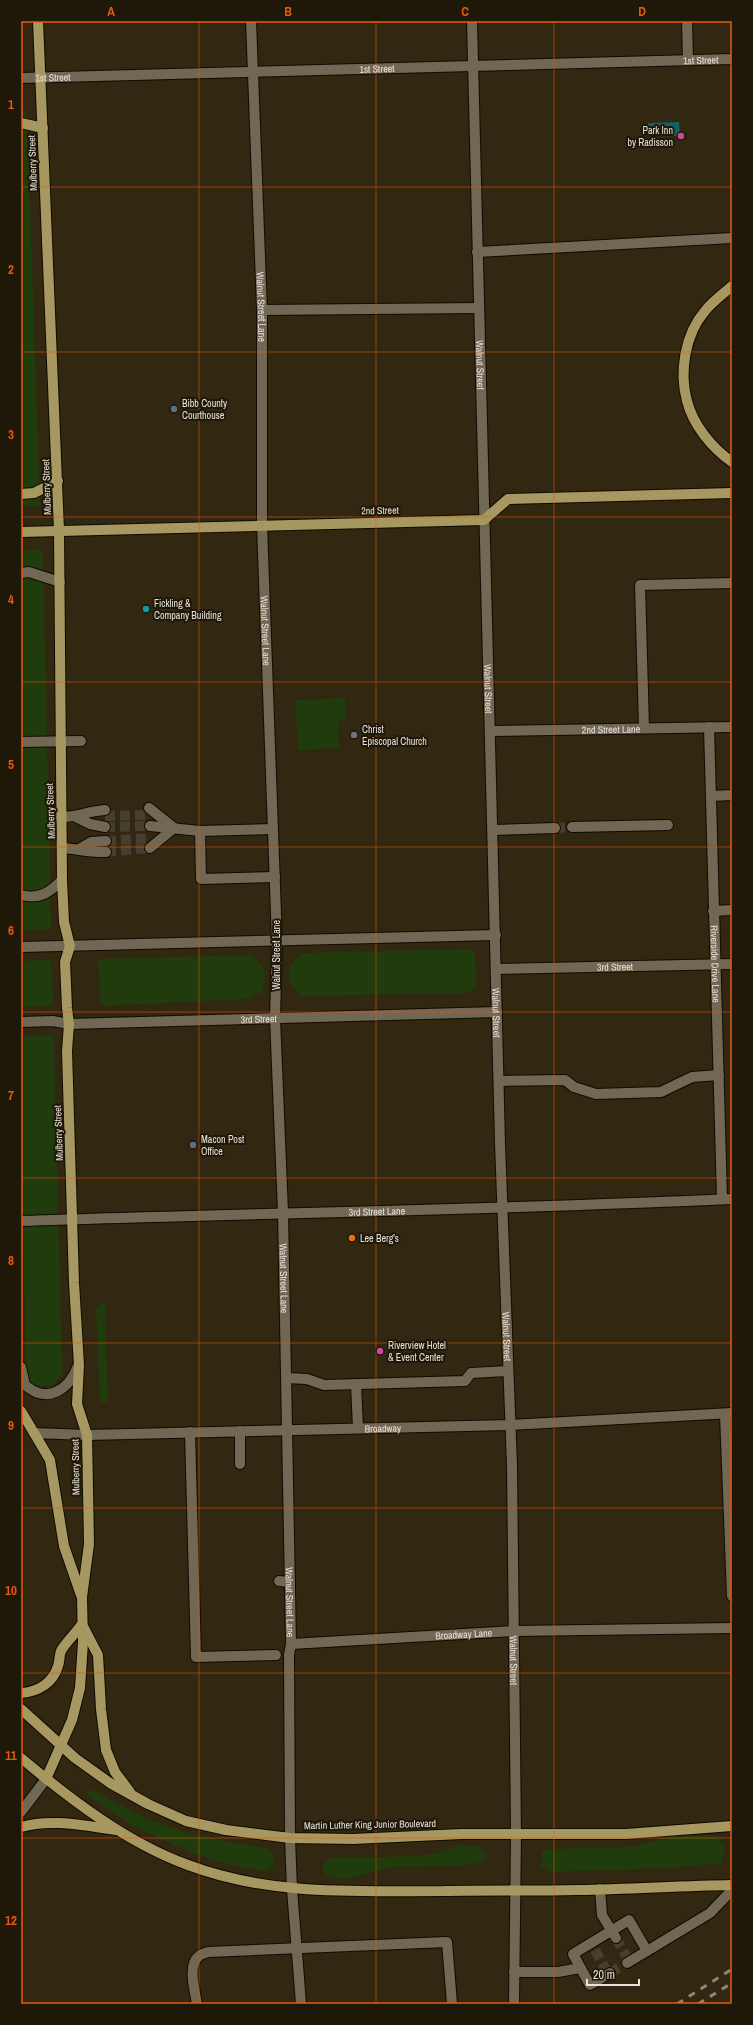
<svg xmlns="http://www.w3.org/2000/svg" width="753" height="2025" font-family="'Archivo Narrow',sans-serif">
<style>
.built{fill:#322711}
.green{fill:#203c0d}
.water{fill:#116268}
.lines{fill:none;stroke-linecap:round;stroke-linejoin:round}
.minor-tunnel{stroke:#463e2f;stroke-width:10;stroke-dasharray:10 5;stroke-linecap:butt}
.minor-casing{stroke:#120a00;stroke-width:12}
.major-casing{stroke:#120a00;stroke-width:12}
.minor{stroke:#716755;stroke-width:10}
.major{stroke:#a79861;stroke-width:10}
.rail{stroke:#8d877a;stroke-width:3;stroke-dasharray:7 7;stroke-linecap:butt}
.grid{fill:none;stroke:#e8590c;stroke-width:1;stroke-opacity:0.55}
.hotel-dot{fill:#d1479c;stroke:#1f1708;stroke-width:1.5}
.service-dot{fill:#5c6f8a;stroke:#1f1708;stroke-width:1.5}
.culture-dot{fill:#0f9aa8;stroke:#1f1708;stroke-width:1.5}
.worship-dot{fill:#6b7280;stroke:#1f1708;stroke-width:1.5}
.food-dot{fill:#e8710a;stroke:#1f1708;stroke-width:1.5}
.labels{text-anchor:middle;stroke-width:4;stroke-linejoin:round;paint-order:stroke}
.street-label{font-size:10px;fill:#e7e2d8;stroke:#1f1708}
.poi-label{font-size:10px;fill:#e7e2d8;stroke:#1f1708;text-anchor:start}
.neatline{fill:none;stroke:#e8590c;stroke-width:1.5}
.grid-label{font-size:13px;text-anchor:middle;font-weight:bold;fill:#e8590c}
</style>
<rect width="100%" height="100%" fill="#292111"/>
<rect class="built" x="21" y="21" width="711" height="1983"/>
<g class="green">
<path d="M 21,104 L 27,116 L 40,505 L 21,505 Z"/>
<path d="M 39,549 L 43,554 L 51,927 L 47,930 L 21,931 L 21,550 Z"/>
<path d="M 345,698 L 346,721 L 338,721 L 339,748 L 298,750 L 295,700 Z"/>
<path d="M 470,949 L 475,954 L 476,986 L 468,993 L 300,996 C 286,978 283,968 303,953 Z"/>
<path d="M 251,955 C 265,968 268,973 262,992 L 247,999 L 101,1006 L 98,959 Z"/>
<path d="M 47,960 L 49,960 L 52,966 L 53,1002 L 51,1006 L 21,1007 L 21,961 Z"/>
<path d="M 51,1035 L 53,1037 L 54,1044 L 62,1371 C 60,1385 47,1388 34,1385 L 28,1379 L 26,1359 L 23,1229 L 21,1209 L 21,1037 Z"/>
<path d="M 101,1304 L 105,1304 L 108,1402 L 100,1402 L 96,1310 Z"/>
<path d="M 89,1790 C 99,1792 131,1812 144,1817 C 183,1834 223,1842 266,1848 L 274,1855 L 273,1866 L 268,1870 L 262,1871 L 232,1865 L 192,1853 L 130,1824 L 88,1795 L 87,1792 Z"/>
<path d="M 676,1834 L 715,1835 L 725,1847 L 721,1863 L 668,1868 L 552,1872 L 541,1866 L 542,1851 L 550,1849 L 628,1847 L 648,1843 Z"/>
<path d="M 461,1845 L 482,1847 L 487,1854 L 486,1859 C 477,1869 410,1866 392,1867 C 375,1869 333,1890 323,1870 L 323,1865 L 330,1858 L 421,1856 L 437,1853 Z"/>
</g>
<path class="water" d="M 679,122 L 680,136 L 648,136 L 648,123 Z"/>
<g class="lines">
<g class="minor-tunnel">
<path d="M 105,816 L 150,815"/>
<path d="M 105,827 L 150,826"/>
<path d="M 555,828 L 572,827"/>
<path d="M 106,841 L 151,838"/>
<path d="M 106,852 L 150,848"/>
<path d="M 616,1938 L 627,1958"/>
<path d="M 595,1950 L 606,1970"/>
<path d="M 610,1973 L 627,1963"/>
</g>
<g class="minor-casing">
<g id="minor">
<path id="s1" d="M 251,21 L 262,310 L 262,525 L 277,942 L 275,1018 L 283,1212 L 291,1644 L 289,1655 L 290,1838 L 292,1889 L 301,2004"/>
<path id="s2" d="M 472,21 L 500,1143 L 512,1466 L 516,1834 L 514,2004"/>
<path d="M 687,21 L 688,60"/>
<path id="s3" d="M 21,78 L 732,59"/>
<path d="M 477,252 L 732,238"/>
<path d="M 262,310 L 478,308"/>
<path d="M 21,573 L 29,572 L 60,582"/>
<path id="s4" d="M 709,727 L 722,1199"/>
<path d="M 644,728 L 640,585 L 732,583"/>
<path id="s5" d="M 490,731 L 732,727"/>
<path d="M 21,742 L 81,741"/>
<path d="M 711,796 L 732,795"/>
<path d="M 149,808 L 174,828"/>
<path d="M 61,817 C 78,817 88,811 105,810"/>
<path d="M 76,817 L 90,824 L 105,827"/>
<path d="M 150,826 L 200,831 L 273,829"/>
<path d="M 572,827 L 668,825"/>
<path d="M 493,830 L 555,828"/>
<path d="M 200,831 L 201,879 L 275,877"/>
<path d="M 63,848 C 78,849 91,853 106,852"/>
<path d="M 150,848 L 174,828"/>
<path d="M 79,849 L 91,842 L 106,841"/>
<path d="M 21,895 C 40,900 50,892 62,880"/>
<path d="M 713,911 L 732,910"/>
<path d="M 21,947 L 496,935"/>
<path id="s6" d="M 497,969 L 732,964"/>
<path id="s7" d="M 21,1022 L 53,1021 L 69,1024 L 497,1012"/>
<path d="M 499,1081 L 565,1080 L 574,1087 L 596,1094 L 661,1092 L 692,1077 L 719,1075"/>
<path id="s8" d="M 21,1221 C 258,1213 495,1210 732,1199"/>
<path d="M 21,1367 L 25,1385 C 48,1405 69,1389 78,1366"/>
<path d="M 287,1378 L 307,1379 L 324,1385 L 465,1381 L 471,1373 L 507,1371"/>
<path d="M 356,1384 L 358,1428"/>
<path d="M 725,1414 L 732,1596"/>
<path d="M 190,1432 L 196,1657 L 276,1655"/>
<path id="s9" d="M 34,1433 L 87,1435 L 509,1425 L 732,1413"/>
<path d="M 240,1464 L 240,1431"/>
<path d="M 279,1581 L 290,1582"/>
<path id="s10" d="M 291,1644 L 514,1631 L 732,1628"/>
<path d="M 21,1812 L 46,1779"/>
<path d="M 600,1889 L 602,1915 L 616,1938"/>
<path d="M 647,1951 L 710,1913 L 732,1890"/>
<path d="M 514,1972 L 558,1972 L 580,1968"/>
<path d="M 610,1973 L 590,1985 L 573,1954 L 629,1920 L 647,1951 L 627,1963"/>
<path d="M 197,2004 C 195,1991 187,1965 199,1956 C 201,1954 206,1953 208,1952 L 447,1942 L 452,2004"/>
</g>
</g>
<g class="major-casing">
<g id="major">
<path d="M 38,21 L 59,531 L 62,880 L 64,922 L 70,946 L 65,962 L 67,1008 L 69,1024 L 67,1051 L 74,1283 L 79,1365 L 77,1404 L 87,1435 L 89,1544 L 82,1597 L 83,1642 L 80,1688 L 72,1720 L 46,1779"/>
<path d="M 21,123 L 43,128"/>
<path d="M 732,286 C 723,294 712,302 705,311 C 685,334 679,372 687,401 C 693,425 712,448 732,462"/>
<path d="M 21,494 L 34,493 L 58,481"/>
<path d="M 21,532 L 484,520 L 508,499 L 732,493"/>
<path d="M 21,1411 L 50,1460 L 64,1546 L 81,1595"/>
<path d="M 84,1628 L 98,1655 L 101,1709 L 106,1750 L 115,1772 L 130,1792"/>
<path d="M 21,1693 C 38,1692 53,1683 58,1666 C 60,1661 59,1655 61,1651 C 66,1642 76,1633 82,1624"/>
<path d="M 21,1709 L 75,1758 L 110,1783 L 148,1804 L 186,1821 L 226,1830 L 290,1838 L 353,1839 L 461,1834 L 626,1834 L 732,1826"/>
<path d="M 21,1758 C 70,1799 127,1843 188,1865 C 270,1896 357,1891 443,1891 C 488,1890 533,1891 578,1890 C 630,1889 681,1886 732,1885"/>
<path d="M 21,1827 C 51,1818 86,1826 116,1830"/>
</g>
</g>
<use href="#minor" class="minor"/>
<use href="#major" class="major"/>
<g class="rail">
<path d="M 677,2004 L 732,1969"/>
<path d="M 698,2004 L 732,1983"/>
</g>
</g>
<path class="grid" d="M 199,21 L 199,2004M 376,21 L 376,2004M 554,21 L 554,2004M 21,187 L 732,187M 21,352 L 732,352M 21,517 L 732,517M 21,682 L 732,682M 21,847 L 732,847M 21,1012 L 732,1012M 21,1178 L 732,1178M 21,1343 L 732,1343M 21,1508 L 732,1508M 21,1673 L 732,1673M 21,1838 L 732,1838"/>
<g class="hotel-dot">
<circle cx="681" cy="136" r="4"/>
<circle cx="380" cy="1351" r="4"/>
</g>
<g class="service-dot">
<circle cx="174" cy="409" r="4"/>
<circle cx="193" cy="1145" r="4"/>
</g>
<circle class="culture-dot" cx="146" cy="609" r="4"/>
<circle class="worship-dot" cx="354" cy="735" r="4"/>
<circle class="food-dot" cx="352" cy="1238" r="4"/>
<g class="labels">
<g class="street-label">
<text dy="4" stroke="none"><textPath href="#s3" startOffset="680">1st Street</textPath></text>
<text dy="4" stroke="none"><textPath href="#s3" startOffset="356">1st Street</textPath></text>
<text dy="4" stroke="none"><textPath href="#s3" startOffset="32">1st Street</textPath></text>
<text transform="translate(32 163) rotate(-92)" y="4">Mulberry Street</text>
<text dy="4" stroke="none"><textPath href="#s1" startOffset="286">Walnut Street Lane</textPath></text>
<text dy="4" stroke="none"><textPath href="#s2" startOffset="344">Walnut Street</textPath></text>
<text transform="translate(46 487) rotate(-92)" y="4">Mulberry Street</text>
<text transform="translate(380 510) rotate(-1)" y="4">2nd Street</text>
<text dy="4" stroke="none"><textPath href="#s1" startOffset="610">Walnut Street Lane</textPath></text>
<text dy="4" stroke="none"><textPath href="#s2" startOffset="668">Walnut Street</textPath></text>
<text dy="4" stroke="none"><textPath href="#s5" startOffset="121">2nd Street Lane</textPath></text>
<text transform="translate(50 811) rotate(-92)" y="4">Mulberry Street</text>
<text transform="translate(276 955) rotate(-90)" y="4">Walnut Street Lane</text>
<text dy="4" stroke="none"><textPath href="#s4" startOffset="237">Riverside Drive Lane</textPath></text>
<text dy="4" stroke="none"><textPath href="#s6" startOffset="118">3rd Street</textPath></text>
<text dy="4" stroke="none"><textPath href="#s2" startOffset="992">Walnut Street</textPath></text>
<text dy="4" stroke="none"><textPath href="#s7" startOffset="238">3rd Street</textPath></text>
<text transform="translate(58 1133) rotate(-92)" y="4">Mulberry Street</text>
<text dy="4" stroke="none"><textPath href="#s8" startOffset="356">3rd Street Lane</textPath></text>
<text dy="4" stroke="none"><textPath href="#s1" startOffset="1258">Walnut Street Lane</textPath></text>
<text dy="4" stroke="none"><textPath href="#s2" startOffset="1316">Walnut Street</textPath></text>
<text dy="4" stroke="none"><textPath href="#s9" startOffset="349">Broadway</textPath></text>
<text transform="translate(75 1467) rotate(-91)" y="4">Mulberry Street</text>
<text dy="4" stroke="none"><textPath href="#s1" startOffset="1582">Walnut Street Lane</textPath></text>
<text dy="4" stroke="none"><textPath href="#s10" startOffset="173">Broadway Lane</textPath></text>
<text dy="4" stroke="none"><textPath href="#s2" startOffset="1640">Walnut Street</textPath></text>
<text transform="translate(370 1824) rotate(-1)" y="4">Martin Luther King Junior Boulevard</text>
</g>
<g class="poi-label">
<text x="673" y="134" text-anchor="end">Park Inn<tspan x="673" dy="12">by Radisson</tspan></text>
<text x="182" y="407">Bibb County<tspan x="182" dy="12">Courthouse</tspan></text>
<text x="154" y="607">Fickling &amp;<tspan x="154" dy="12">Company Building</tspan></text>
<text x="362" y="733">Christ<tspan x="362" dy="12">Episcopal Church</tspan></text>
<text x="201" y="1143">Macon Post<tspan x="201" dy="12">Office</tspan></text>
<text x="360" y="1242">Lee Berg's</text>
<text x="388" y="1349">Riverview Hotel<tspan x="388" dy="12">&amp; Event Center</tspan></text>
</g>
</g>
<rect width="753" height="2025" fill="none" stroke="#1f1708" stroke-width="44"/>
<path d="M587 1979v6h52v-6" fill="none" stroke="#e7e2d8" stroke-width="2"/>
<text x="593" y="1979" font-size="12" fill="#e7e2d8" stroke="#1f1708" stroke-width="3" paint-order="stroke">20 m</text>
<rect x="22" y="22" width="709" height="1981" class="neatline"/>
<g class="grid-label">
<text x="111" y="16">A</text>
<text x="288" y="16">B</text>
<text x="465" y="16">C</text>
<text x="642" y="16">D</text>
<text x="11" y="109">1</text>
<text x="11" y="274">2</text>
<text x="11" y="439">3</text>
<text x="11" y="604">4</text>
<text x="11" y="769">5</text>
<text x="11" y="935">6</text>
<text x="11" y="1100">7</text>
<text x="11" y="1265">8</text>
<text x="11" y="1430">9</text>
<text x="11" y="1595">10</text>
<text x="11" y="1760">11</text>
<text x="11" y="1925">12</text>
</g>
</svg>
